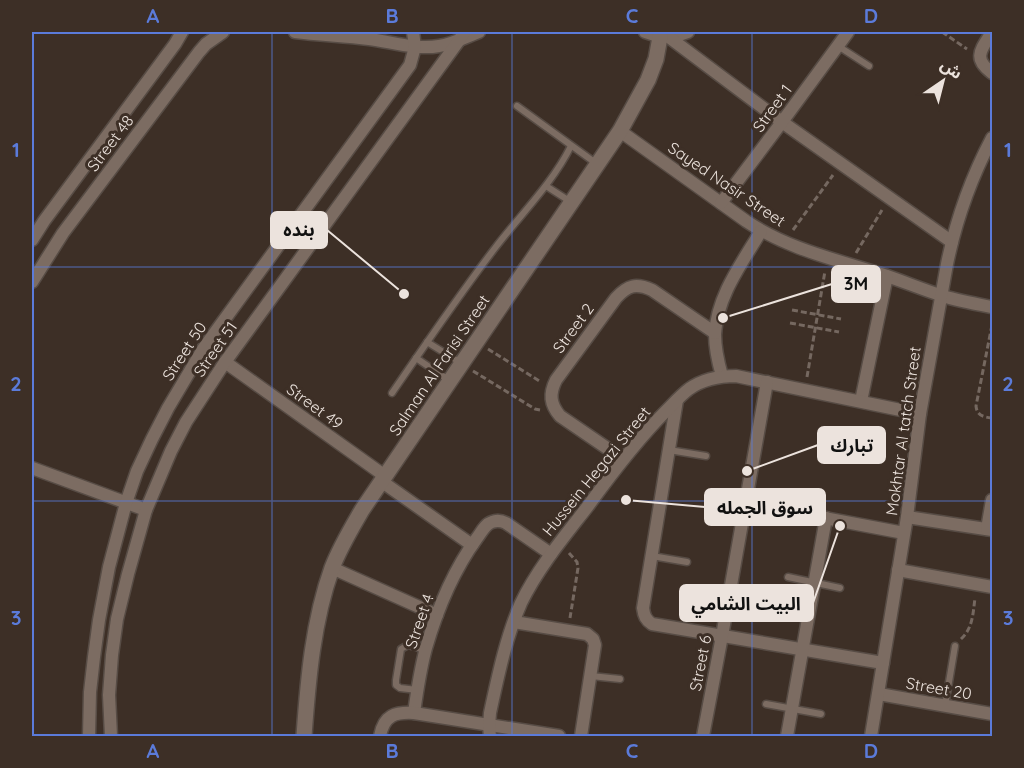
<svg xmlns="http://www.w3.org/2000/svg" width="1024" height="768" font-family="Quicksand,'Noto Sans Arabic',sans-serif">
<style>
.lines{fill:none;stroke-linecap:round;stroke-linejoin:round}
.service-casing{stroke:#574c45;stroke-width:9}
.minor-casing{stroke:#574c45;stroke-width:15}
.tertiary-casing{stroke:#574c45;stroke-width:18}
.path{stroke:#756860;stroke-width:3;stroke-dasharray:6 3;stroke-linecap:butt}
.service{stroke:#7c6c62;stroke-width:6}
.minor{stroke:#7c6c62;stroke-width:12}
.tertiary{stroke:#7c6c62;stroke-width:15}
.grid{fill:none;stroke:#5b7bda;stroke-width:1.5;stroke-opacity:0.55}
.labels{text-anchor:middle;stroke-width:6;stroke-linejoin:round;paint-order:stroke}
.street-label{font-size:16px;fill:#ece3dd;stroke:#3d2f26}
.leader{fill:none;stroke:#ece3dd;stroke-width:2}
.callout-dot{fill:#ece3dd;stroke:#3d2f26;stroke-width:2}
.callout{fill:#ece3dd;stroke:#ece3dd;stroke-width:2}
.callout-label{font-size:18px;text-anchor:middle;font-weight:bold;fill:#111}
.neatline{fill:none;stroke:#5b7bda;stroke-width:2}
.grid-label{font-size:20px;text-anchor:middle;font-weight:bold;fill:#5b7bda}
</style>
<rect width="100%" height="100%" fill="#3d2f26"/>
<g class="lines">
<g class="service-casing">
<g id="service">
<path d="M 838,46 L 869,66"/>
<path d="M 517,106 L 597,164"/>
<path d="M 546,186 L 571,202"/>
<path d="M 427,342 L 461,363"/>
<path d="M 416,358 L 450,381"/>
<path d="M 392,393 C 425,345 459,295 495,248 C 521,214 552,184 571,146"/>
<path d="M 669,450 L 706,456"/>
<path d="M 652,556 L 687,562"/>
<path d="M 788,577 L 840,588"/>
<path d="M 591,676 L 620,679"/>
<path d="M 417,690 L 400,688 L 396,685 L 396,680 L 401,649 L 408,645 L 425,650"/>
<path d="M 766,704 L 821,714"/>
<path d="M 945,706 L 955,646"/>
</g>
</g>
<g class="minor-casing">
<g id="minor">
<path d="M 295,32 C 320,35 344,36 369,39 C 392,42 416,50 439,46 C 453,44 466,37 479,32"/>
<path d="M 645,32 C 661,38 673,38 688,32"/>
<path d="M 992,32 C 981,50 972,58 992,73"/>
<path d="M 670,38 L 782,122 L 952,242"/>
<path d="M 620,131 L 746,221 C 786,248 833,259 878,273 C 900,280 921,289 943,296 C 959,301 976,304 992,307"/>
<path d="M 721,203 L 782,122 L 848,32"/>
<path d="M 32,240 L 44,221 L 175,44 L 182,32"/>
<path d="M 32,282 L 63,233 L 199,52 L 206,44 L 223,32"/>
<path d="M 225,362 L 385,476"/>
<path d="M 722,376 C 718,362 715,349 715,334 C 717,296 742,263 761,231"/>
<path d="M 677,400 L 643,608 C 644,616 646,620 652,624 L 883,663"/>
<path d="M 861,401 L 887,276"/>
<path d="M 623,459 L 560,416 C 550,404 549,394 556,380 L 616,298 C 628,285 636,283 652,290 L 715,333"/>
<path d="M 32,468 L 146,510"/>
<path d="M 381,481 L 472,545"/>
<path d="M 745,503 L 904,533"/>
<path d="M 907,517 L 992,530"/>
<path d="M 987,529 L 992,500"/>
<path d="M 332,568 L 437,615"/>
<path d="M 898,570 L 992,587"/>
<path d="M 514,622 L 587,634 L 593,639 L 595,645 L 581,736"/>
<path d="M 879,694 L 992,714"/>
<path d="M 414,713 C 417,691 420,670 426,648 C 437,610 453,571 477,538 C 481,533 485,524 492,522 C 497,520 502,521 506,523 L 551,554"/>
<path d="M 89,736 L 90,692 L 94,657 L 99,620 L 109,567 L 126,503 L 137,471 L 152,439 L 168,408 L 203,349 L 410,65 L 415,47 L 413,32"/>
<path d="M 111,736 L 109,695 L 112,655 L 117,619 L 128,574 L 146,510 L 171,451 L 186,422 L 225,362 L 460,39 L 464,32"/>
<path d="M 380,736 C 384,715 395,712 414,713 L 559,736"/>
<path d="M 490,736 L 489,726 L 490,713 C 498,676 506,637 521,603 C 538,568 564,537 588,506 C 612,473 637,440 666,411 C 673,404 681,395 689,389 C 703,379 720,376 736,376 L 920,414"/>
<path d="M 703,736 L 722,636 L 767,382"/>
<path d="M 787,736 L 826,518"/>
<path d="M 871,736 L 907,517 L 920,414 L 947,264 C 956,220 971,178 992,138"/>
</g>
</g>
<g class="tertiary-casing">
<path id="tertiary" d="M 304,736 C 308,680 313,621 332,568 C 340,547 351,529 362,510 L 620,131 L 648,80 L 656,59 L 660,37"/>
</g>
<g class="path">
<path d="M 942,32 L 967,49"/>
<path d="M 793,230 L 833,175"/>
<path d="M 856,253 L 882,210"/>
<path d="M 792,310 L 841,319"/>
<path d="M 790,323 L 839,332"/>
<path d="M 992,325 L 976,406 C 977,416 984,417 992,418"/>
<path d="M 488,349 L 541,382"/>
<path d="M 473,371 L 535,409 L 540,410"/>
<path d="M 807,377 L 825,271"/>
<path d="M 569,553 L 577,562 L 578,568 L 570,618"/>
<path d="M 961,639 C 973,628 973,613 975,598"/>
</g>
<use href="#service" class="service"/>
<use href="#minor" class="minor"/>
<use href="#tertiary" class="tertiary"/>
</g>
<path class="grid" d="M 272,32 L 272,736M 512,32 L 512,736M 752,32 L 752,736M 32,267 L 992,267M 32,501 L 992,501"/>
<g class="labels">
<g class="street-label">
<text transform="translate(772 108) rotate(-54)" y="6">Street 1</text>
<text transform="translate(110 143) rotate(-53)" y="6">Street 48</text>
<text transform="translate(727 184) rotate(34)" y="6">Sayed Nasir Street</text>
<text transform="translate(573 328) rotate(-54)" y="6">Street 2</text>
<text transform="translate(215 349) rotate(-55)" y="6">Street 51</text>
<text transform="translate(184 351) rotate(-57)" y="6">Street 50</text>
<text transform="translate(439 365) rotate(-56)" y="6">Salman Al Farisi Street</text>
<text transform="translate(315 406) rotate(36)" y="6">Street 49</text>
<text transform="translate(903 431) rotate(-82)" y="6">Mokhtar Al tatch Street</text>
<text transform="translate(596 471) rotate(-51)" y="6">Hussein Hegazi Street</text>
<text transform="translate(419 621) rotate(-71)" y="6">Street 4</text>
<text transform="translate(700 663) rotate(-79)" y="6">Street 6</text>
<text transform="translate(939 688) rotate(10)" y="6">Street 20</text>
</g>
</g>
<path class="leader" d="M404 294L327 230M723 318L832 284M747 471L818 445M626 500L705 507M840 526L813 603"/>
<g class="callout-dot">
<circle cx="404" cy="294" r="6"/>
<circle cx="723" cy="318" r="6"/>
<circle cx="747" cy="471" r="6"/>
<circle cx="626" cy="500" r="6"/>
<circle cx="840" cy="526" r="6"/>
</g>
<g class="callout">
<rect x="271" y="212" width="56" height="36" rx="6"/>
<rect x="832" y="266" width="48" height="36" rx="6"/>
<rect x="818" y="427" width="67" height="36" rx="6"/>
<rect x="705" y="489" width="120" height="36" rx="6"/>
<rect x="680" y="585" width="133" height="36" rx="6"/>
</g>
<g class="callout-label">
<text x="299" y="236">بنده</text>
<text x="856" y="290">3M</text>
<text x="852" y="452">تبارك</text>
<text x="765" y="514">سوق الجمله</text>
<text x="746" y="610">البيت الشامي</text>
</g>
<rect width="1024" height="768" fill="none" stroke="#3d2f26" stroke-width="66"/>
<g transform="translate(943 81) rotate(35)" stroke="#3d2f26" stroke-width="4.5" paint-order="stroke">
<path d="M0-4.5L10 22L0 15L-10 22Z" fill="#ece3dd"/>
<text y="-9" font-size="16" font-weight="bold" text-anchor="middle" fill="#ece3dd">ش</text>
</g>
<rect x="33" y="33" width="958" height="702" class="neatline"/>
<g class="grid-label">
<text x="153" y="23">A</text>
<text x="392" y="23">B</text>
<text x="632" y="23">C</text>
<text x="871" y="23">D</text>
<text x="16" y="157">1</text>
<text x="1008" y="157">1</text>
<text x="16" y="391">2</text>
<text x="1008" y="391">2</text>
<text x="16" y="625">3</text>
<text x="1008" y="625">3</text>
<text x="153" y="758">A</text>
<text x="392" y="758">B</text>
<text x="632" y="758">C</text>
<text x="871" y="758">D</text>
</g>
</svg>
